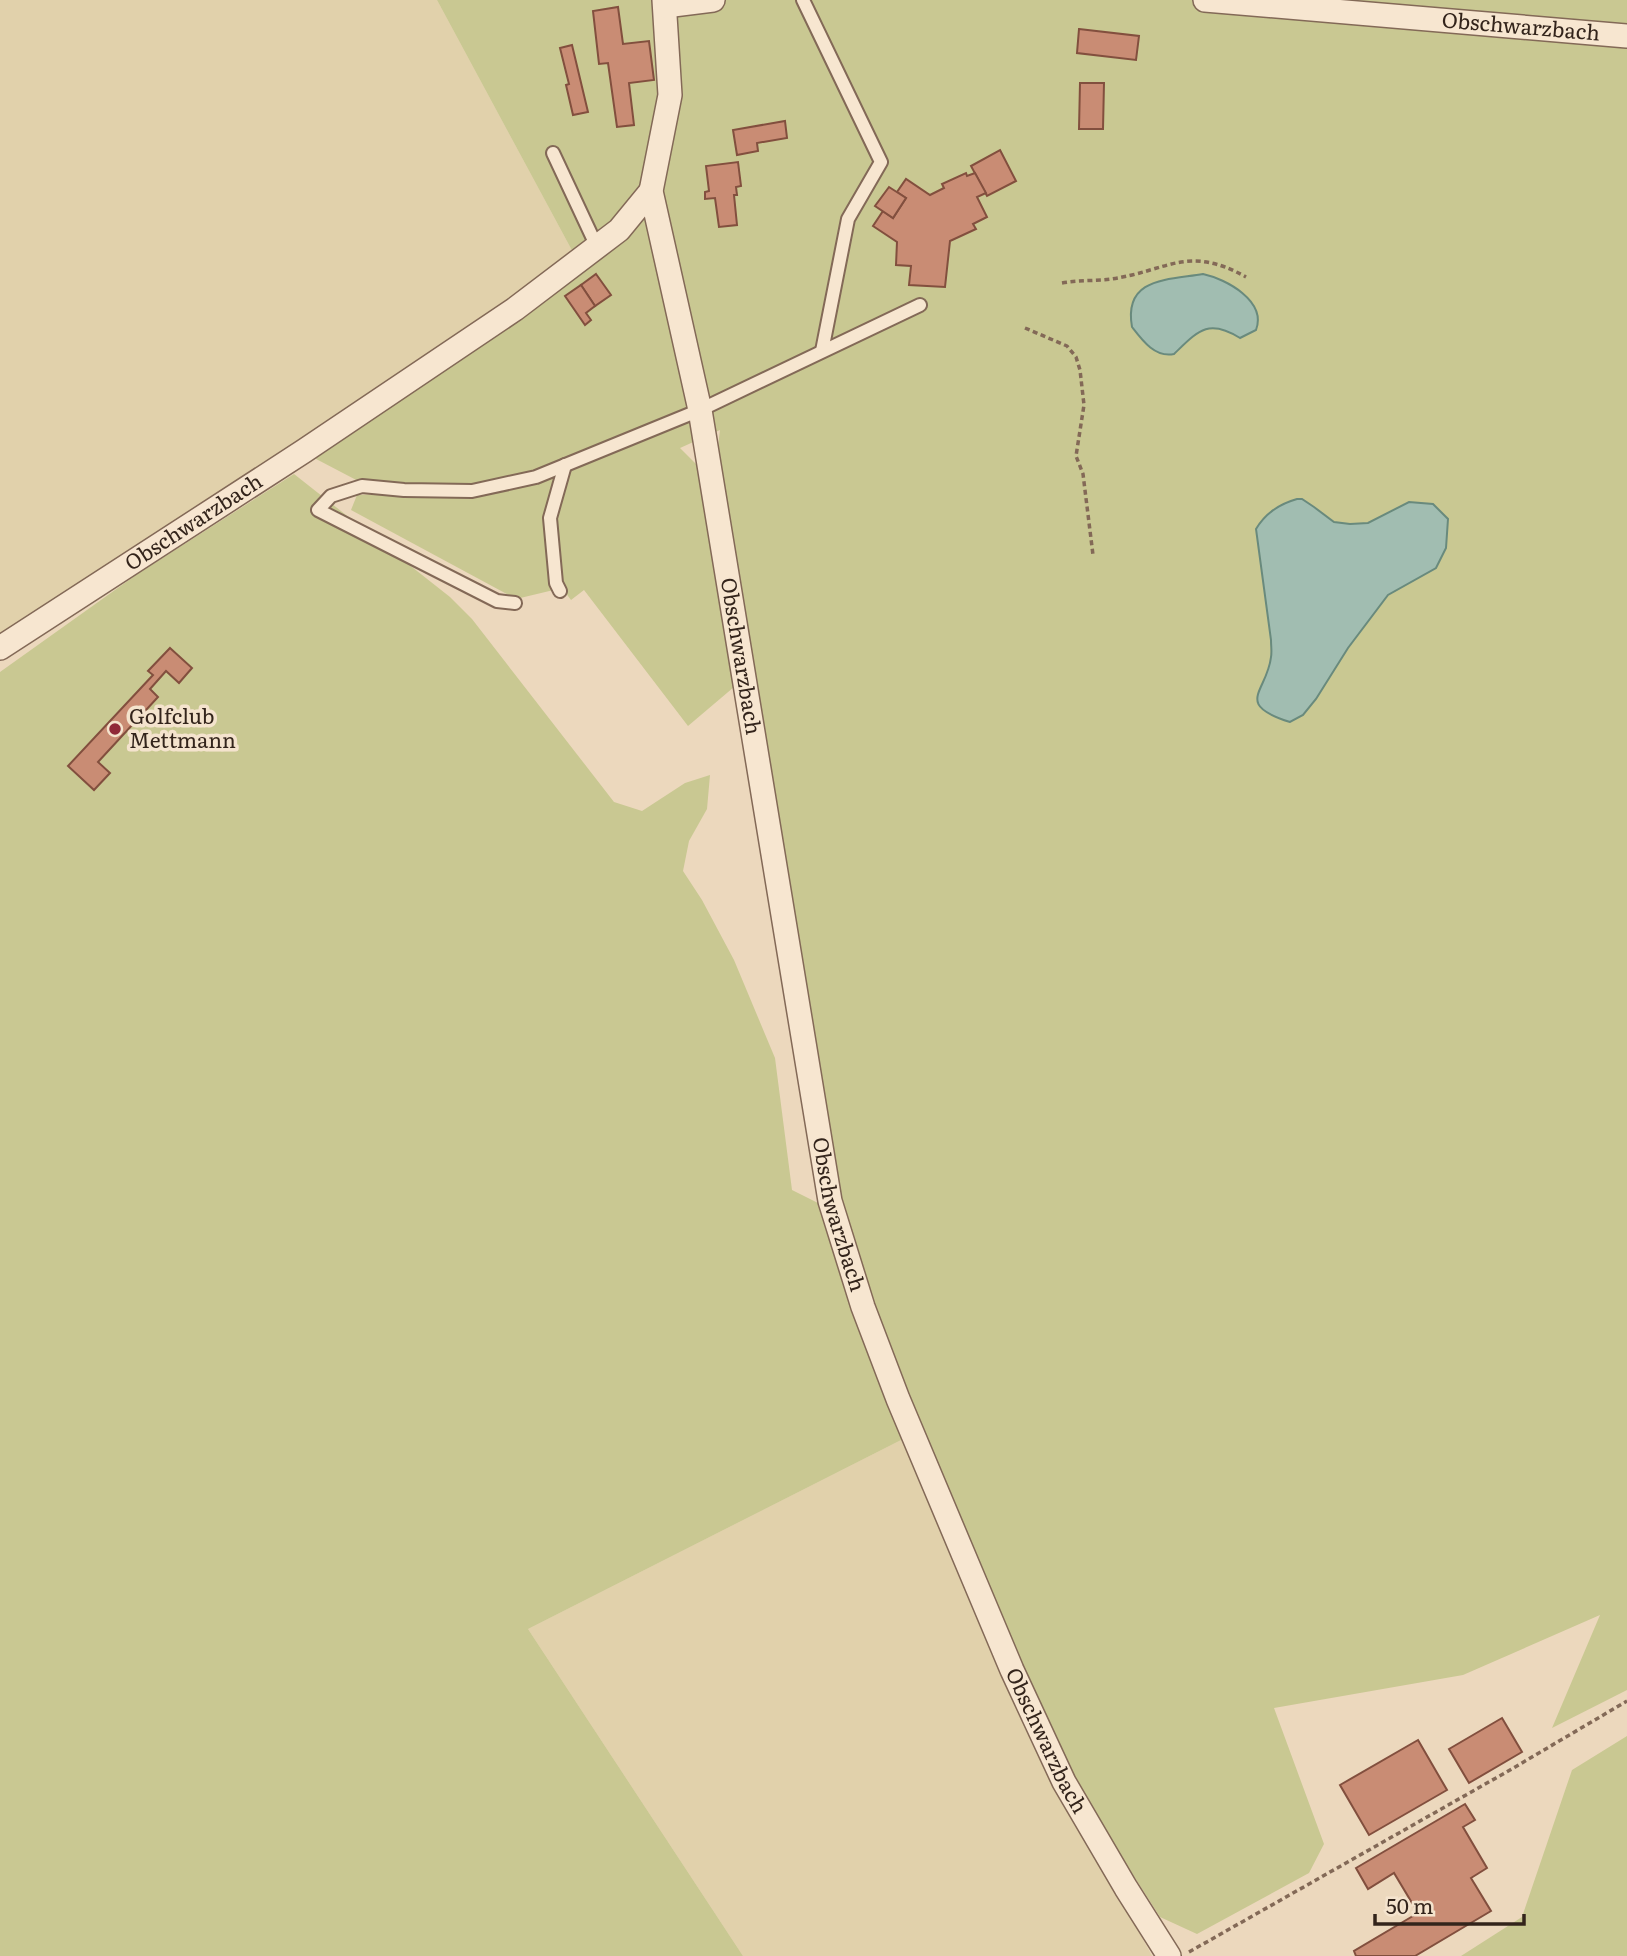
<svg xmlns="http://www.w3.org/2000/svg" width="1627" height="1956" font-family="Literata,serif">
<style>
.farmland{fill:#e1d1ab}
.green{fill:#c9c892}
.water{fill:#a1bdb1;stroke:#698a7d;stroke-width:2}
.building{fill:#c98c74;stroke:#824f3e;stroke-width:2}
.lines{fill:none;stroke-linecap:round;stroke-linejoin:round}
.service-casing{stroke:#836957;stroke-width:16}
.minor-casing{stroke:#836957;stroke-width:26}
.path{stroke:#836957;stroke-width:3.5;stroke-dasharray:5 3.5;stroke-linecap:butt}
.service{stroke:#f7e6d0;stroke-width:12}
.minor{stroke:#f7e6d0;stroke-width:23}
.poi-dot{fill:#902938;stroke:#f4e3cd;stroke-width:2.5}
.labels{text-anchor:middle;stroke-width:7;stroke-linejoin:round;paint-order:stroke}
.street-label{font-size:21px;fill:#33241b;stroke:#f4e3cd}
.poi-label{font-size:21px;fill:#33241b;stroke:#f4e3cd;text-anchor:start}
</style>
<rect width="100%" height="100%" fill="#ecd8bd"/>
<g class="farmland">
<path d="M 0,0 L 437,0 L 575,256 L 297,449 L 0,633 Z"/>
<path d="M 907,1437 L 1016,1705 L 1152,1956 L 743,1956 L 528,1629 Z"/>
</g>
<g class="green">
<path d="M 437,0 L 1627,0 L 1627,1690 L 1552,1728 L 1600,1615 L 1463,1675 L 1274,1708 L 1324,1844 L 1309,1873 L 1197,1934 L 1160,1917 L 1069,1775 L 904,1400 L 841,1198 L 716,463 L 720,430 L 680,448 L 700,468 L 734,687 L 688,726 L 584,590 L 571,600 L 562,588 L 516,599 L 351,510 L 357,495 L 383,494 L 297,449 L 575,256 Z"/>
<path d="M 294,474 L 450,597 L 472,619 L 614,802 L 642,811 L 685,783 L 710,775 L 707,809 L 689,841 L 683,871 L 702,900 L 734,960 L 775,1058 L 792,1190 L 820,1204 L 907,1437 L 528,1629 L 743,1956 L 0,1956 L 0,672 L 136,575 Z"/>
<path d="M 1627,1736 L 1627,1956 L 1461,1956 L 1522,1917 L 1572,1770 Z"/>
</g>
<g class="water">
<path d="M 1203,274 C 1226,279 1267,301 1256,330 L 1240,338 C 1208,318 1198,331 1174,354 C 1155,358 1142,340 1132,327 C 1123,277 1169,280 1203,274 Z"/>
<path d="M 1297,499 L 1302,499 L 1314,507 L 1334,522 L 1350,524 L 1368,523 L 1409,502 L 1433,504 L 1448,519 L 1446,548 L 1436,568 L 1388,595 L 1348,648 L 1316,699 L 1303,715 L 1290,722 C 1233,704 1267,692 1271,657 C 1272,652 1271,646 1271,640 L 1256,529 C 1265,514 1279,504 1297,499 Z"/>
</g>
<g class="building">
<path d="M 618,7 L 623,44 L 649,41 L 654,80 L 629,83 L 634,125 L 617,127 L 608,63 L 599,64 L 593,11 Z"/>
<path d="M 1079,29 L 1139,36 L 1136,60 L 1077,53 Z"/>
<path d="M 572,45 L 588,112 L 573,115 L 566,85 L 569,84 L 560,48 Z"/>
<path d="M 1080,83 L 1104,83 L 1103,129 L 1079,129 Z"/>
<path d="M 785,121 L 787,138 L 757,143 L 758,151 L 737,155 L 733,130 Z"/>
<path d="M 1000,150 L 1016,181 L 987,196 L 971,166 Z"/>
<path d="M 738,162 L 741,186 L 736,187 L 737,195 L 734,195 L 737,225 L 719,227 L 715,198 L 705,199 L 705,192 L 709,191 L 706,166 Z"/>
<path d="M 966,173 L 967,176 L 975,173 L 986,193 L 977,197 L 987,217 L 973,224 L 976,229 L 950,241 L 945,287 L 909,285 L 911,266 L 896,265 L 897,242 L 873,226 L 883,211 L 893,218 L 906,198 L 897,192 L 906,179 L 930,195 L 944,188 L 942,184 Z"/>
<path d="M 889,187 L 906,198 L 893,218 L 875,206 Z"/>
<path d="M 596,274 L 611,295 L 595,306 L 581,285 Z"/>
<path d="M 581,285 L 595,306 L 586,313 L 591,320 L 585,325 L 565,296 Z"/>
<path d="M 170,648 L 192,668 L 179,683 L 166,671 L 150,689 L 158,697 L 98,762 L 110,773 L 94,790 L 68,766 L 153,675 L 148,671 Z"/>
<path d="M 1502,1718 L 1522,1752 L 1469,1783 L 1449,1749 Z"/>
<path d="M 1418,1740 L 1447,1790 L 1369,1835 L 1340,1785 Z"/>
<path d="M 1465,1804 L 1475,1820 L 1463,1827 L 1487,1868 L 1471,1878 L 1491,1911 L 1415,1956 L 1356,1956 L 1354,1951 L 1418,1913 L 1394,1873 L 1368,1889 L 1356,1868 Z"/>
</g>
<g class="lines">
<g class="service-casing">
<g id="service">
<path d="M 803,0 L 881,162 L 848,219 L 822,351"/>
<path d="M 553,153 L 597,247"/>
<path d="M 560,591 L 556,583 L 550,518 L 565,465"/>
<path d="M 515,603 L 497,601 L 318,510 L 331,496 L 362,486 L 404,490 L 472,491 L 536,477 L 700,410 L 920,305"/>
</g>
</g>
<g class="minor-casing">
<g id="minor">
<path id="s1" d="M 664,0 L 670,95 L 651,191 L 700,410 L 830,1201 L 863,1307 L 898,1399 L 1012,1670 L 1064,1782 L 1126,1888 L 1169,1956"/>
<path id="s2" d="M 1205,0 L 1627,36"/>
<path d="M 665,6 L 713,0"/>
<path id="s3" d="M 0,648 L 304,451 L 515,309 L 619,230 L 651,191"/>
</g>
</g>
<g class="path">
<path d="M 1062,283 C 1079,280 1095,281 1111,279 C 1168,271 1187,244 1246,277"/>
<path d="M 1025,328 L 1067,346 L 1076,357 L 1080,370 L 1084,405 L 1076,456 L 1083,474 L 1093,555"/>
<path d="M 1189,1952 L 1510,1770 L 1627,1701"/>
</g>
<use href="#service" class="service"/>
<use href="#minor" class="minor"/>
</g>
<circle class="poi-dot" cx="115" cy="729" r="7"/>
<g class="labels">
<g class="street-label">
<text dy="7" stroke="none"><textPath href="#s2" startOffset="317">Obschwarzbach</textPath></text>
<text dy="7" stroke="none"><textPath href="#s3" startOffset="231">Obschwarzbach</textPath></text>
<text dy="7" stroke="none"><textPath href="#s1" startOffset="667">Obschwarzbach</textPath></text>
<text dy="7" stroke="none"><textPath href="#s1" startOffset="1234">Obschwarzbach</textPath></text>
<text dy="7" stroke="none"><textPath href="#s1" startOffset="1801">Obschwarzbach</textPath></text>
</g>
<g class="poi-label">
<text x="129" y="724">Golfclub<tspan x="129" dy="24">Mettmann</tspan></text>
</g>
</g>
<path d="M1375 1914v10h149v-10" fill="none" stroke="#33241b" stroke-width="3.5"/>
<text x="1386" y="1914" font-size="21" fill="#33241b" stroke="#f4e3cd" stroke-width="5" paint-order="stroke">50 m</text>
</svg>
